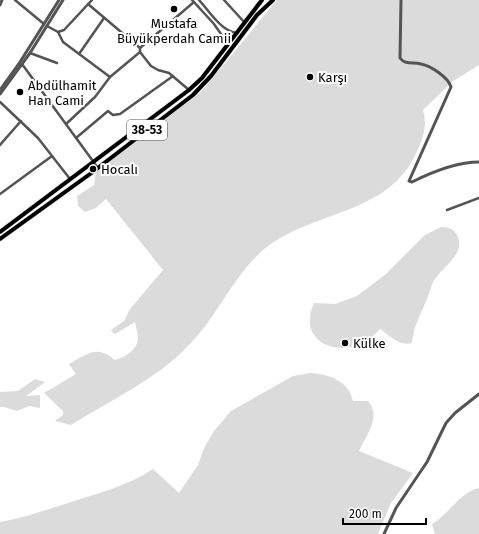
<svg xmlns="http://www.w3.org/2000/svg" width="479" height="534" font-family="'Fira Sans',sans-serif">
<style>
.green{fill:#dbdbdb}
.lines{fill:none;stroke-linecap:round;stroke-linejoin:round}
.primary-casing{stroke:#dbdbdb;stroke-width:5}
.minor{stroke:#545454;stroke-width:2.5}
.tertiary{stroke:#545454;stroke-width:3}
.primary{stroke:#000;stroke-width:4}
.poi-dot{fill:#000;stroke:#fff;stroke-width:1.5}
.labels{text-anchor:middle;stroke-width:4;stroke-linejoin:round;paint-order:stroke}
.shield{fill:#fff;stroke:#4c4c4c;stroke-width:1}
.shield-label{font-size:12px;font-weight:bold;fill:#000}
.poi-label{font-size:13px;fill:#000;stroke:#fff;text-anchor:start}
</style>
<rect width="100%" height="100%" fill="#fff"/>
<g class="green">
<path d="M 277,0 L 479,0 L 479,65 L 453,81 L 423,110 C 427,125 424,137 417,151 C 389,217 311,209 262,251 C 232,278 217,317 188,346 C 157,379 109,401 71,425 L 55,421 L 63,415 L 63,411 L 44,393 L 76,374 L 69,364 C 86,355 97,344 114,360 C 124,358 137,350 138,339 C 138,334 136,327 135,322 L 115,334 L 112,332 L 111,330 L 124,321 L 130,309 L 163,270 L 106,199 L 96,208 L 85,212 L 78,206 L 77,196 L 94,185 L 96,171 L 201,92 Z"/>
<path d="M 441,227 C 448,227 454,229 457,235 C 467,252 443,267 435,279 C 431,284 430,293 427,299 C 421,314 413,327 412,343 C 400,347 389,335 380,329 C 351,364 294,347 314,303 L 335,304 L 357,296 L 386,274 L 425,235 Z"/>
<path d="M 310,373 C 329,374 349,381 353,401 L 368,401 C 382,417 366,435 359,451 L 413,473 L 391,503 L 378,534 L 0,534 L 0,522 C 23,518 43,511 65,504 C 95,494 126,487 153,469 L 179,493 L 198,465 L 204,448 L 214,431 L 231,411 L 293,376 Z"/>
<path d="M 35,379 L 45,382 L 26,396 L 40,395 L 40,408 L 29,406 L 17,411 L 4,407 L 0,407 L 0,392 L 18,391 Z"/>
<path d="M 479,488 L 479,534 L 435,534 L 432,524 C 449,514 460,492 479,488 Z"/>
</g>
<g class="lines">
<g class="primary-casing">
<g id="primary">
<path d="M 0,232 L 189,90 L 202,78 L 262,0"/>
<path d="M 0,239 L 90,174 L 193,95 L 211,76 L 257,15 L 273,0"/>
</g>
</g>
<g class="minor">
<path d="M 15,0 L 44,24"/>
<path d="M 192,0 L 214,24 L 228,44"/>
<path d="M 199,0 C 209,11 221,31 237,33"/>
<path d="M 224,0 L 245,23"/>
<path d="M 88,4 L 140,48 L 194,2"/>
<path d="M 47,26 L 58,32 L 64,30 L 92,0"/>
<path d="M 58,32 L 63,42 L 110,77 L 140,52 L 140,48"/>
<path d="M 140,52 L 151,66 L 158,70 L 169,73 L 189,90"/>
<path d="M 30,53 L 57,63"/>
<path d="M 79,54 L 104,18"/>
<path d="M 22,64 L 98,168"/>
<path d="M 0,102 L 38,138 L 70,179"/>
<path d="M 66,124 L 95,97 L 110,77"/>
<path d="M 76,138 L 108,111 L 113,115 L 120,114 L 173,76"/>
<path d="M 0,145 L 21,121"/>
<path d="M 0,194 L 52,156"/>
<path d="M 447,210 L 479,198"/>
</g>
<g class="tertiary">
<path d="M 401,0 L 400,58 C 405,65 413,62 421,64 C 431,66 448,77 451,87 L 409,181 L 412,182 C 432,172 456,162 479,162"/>
<path d="M 0,5 L 2,0"/>
<path d="M 0,90 L 20,62 L 59,0"/>
<path d="M 0,94 L 30,53 L 63,0"/>
<path d="M 384,534 L 396,508 L 427,462 L 446,423 L 455,413 L 479,394"/>
</g>
<use href="#primary" class="primary"/>
</g>
<g class="poi-dot">
<circle cx="174" cy="9" r="4"/>
<circle cx="310" cy="77" r="4"/>
<circle cx="20" cy="92" r="4"/>
<circle cx="93" cy="169" r="4"/>
<circle cx="345" cy="343" r="4"/>
</g>
<g class="labels">
<rect class="shield" x="127" y="120" width="40" height="20" rx="3"/>
<g class="shield-label">
<text x="147" y="134">38-53</text>
</g>
<g class="poi-label">
<text x="174" y="28" text-anchor="middle">Mustafa<tspan x="174" dy="15">Büyükperdah Camii</tspan></text>
<text x="318" y="82">Karşı</text>
<text x="28" y="90">Abdülhamit<tspan x="28" dy="15">Han Cami</tspan></text>
<text x="101" y="174">Hocalı</text>
<text x="353" y="348">Külke</text>
</g>
</g>
<path d="M343 518v6h83v-6" fill="none" stroke="#000000" stroke-width="2"/>
<text x="349" y="518" font-size="12" fill="#000000" stroke="#ffffff" stroke-width="3" paint-order="stroke">200 m</text>
</svg>
